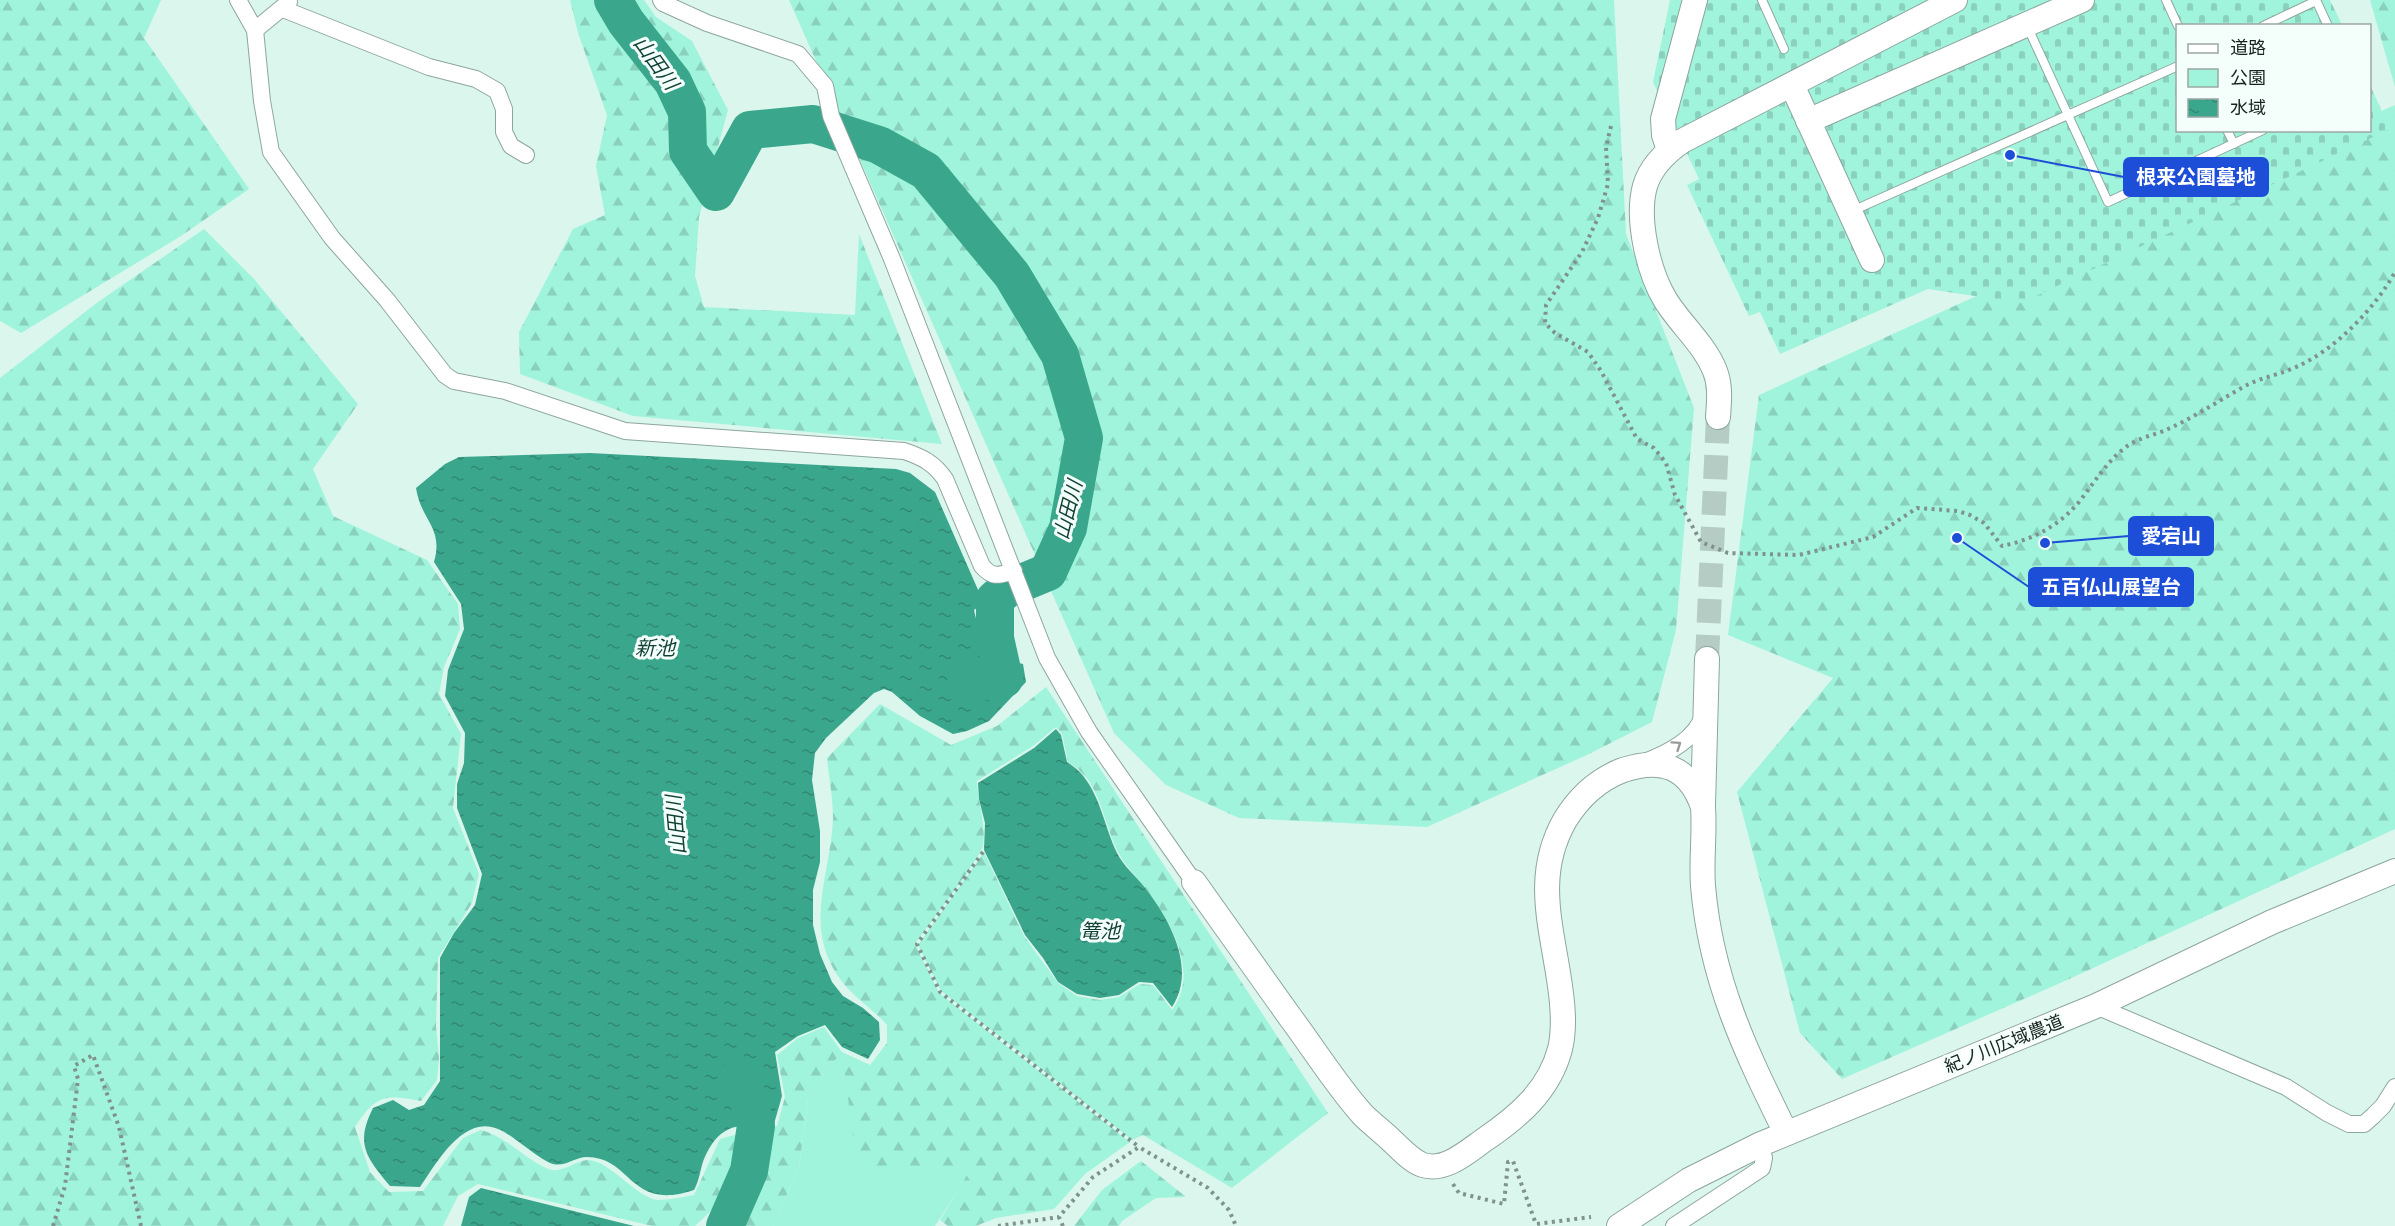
<svg xmlns="http://www.w3.org/2000/svg" width="2395" height="1226" font-family="Barlow,'Noto Sans JP',sans-serif">
<style>
.green{fill:#a0f4db}
.forest{fill:url(#forest-firs)}
.cemetery{fill:url(#cemetery-stones)}
.water{fill:url(#water-ripples)}
.lines{fill:none;stroke-linecap:round;stroke-linejoin:round}
.river{stroke:#3aa78d;stroke-width:38}
.secondary-tunnel{stroke:#b4ccc4;stroke-width:24;stroke-dasharray:24 12;stroke-linecap:butt}
.lane-casing{stroke:#8da69e;stroke-width:10}
.street-casing{stroke:#8da69e;stroke-width:18}
.secondary-casing{stroke:#8da69e;stroke-width:26}
.path{stroke:#7f928c;stroke-width:4;stroke-dasharray:3 4.5;stroke-linecap:butt}
.lane{stroke:#fff;stroke-width:8}
.street{stroke:#fff;stroke-width:16}
.secondary{stroke:#fff;stroke-width:24}
.oneway{stroke:#979c9a}
.labels{text-anchor:middle;stroke-width:6;stroke-linejoin:round;paint-order:stroke}
.street-label{font-size:18px;fill:#18221f;stroke:#f4fffb}
.water-label{font-size:20px;font-style:italic;fill:#103f34;stroke:#f4fffb}
.leader{fill:none;stroke:#1d4ed8;stroke-width:2}
.callout-dot{fill:#1d4ed8;stroke:#f4fffb;stroke-width:2}
.callout{fill:#1d4ed8;stroke:#1d4ed8;stroke-width:2}
.callout-label{font-size:20px;text-anchor:middle;font-weight:bold;fill:#fff}
</style>
<defs>
<pattern id="forest-firs" width="22" height="20" patternUnits="userSpaceOnUse" patternTransform="scale(1.5)"><rect width="22" height="20" fill="#a0f4db"/><path d="M5 1l3.5 6h-7zM16 11l3.5 6h-7z" fill="#89d1bc"/></pattern>
<pattern id="cemetery-stones" width="16" height="16" patternUnits="userSpaceOnUse" patternTransform="scale(1.5)"><rect width="16" height="16" fill="#a0f4db"/><path d="M2 7V4a2 2 0 0 1 4 0v3zM10 15v-3a2 2 0 0 1 4 0v3z" fill="#89d1bc"/></pattern>
<pattern id="water-ripples" width="26" height="14" patternUnits="userSpaceOnUse" patternTransform="scale(1.5)"><rect width="26" height="14" fill="#3aa78d"/><path d="M2 4q2-2 4 0t4 0M15 11q2-2 4 0t4 0" fill="none" stroke="#308873"/></pattern>
</defs>
<rect width="100%" height="100%" fill="#dbf6ed"/>
<path class="green" d="M 842,1052 L 970,1172 L 935,1226 L 773,1226 L 799,1167 L 808,1099 L 829,1066 Z"/>
<g class="forest">
<path d="M 0,0 L 161,0 L 144,38 L 249,189 L 181,236 L 21,333 L 0,321 Z"/>
<path d="M 570,0 L 644,0 L 656,17 L 692,41 L 728,110 L 699,217 L 695,276 L 704,307 L 855,315 L 859,234 L 942,444 L 633,416 L 520,374 L 519,332 L 573,229 L 605,215 L 596,166 L 607,115 L 578,33 Z"/>
<path d="M 789,0 L 1614,0 L 1626,234 L 1694,408 L 1676,630 L 1652,722 L 1587,755 L 1427,827 L 1239,818 L 1166,785 L 1114,733 Z"/>
<path d="M 2370,0 L 2395,0 L 2395,87 Z"/>
<path d="M 2395,105 L 2395,829 L 2067,980 L 1842,1079 L 1800,1033 L 1737,792 L 1833,678 L 1728,635 L 1759,395 L 2339,131 L 2370,130 L 2370,116 Z"/>
<path d="M 204,229 L 254,279 L 358,404 L 313,469 L 333,516 L 427,560 L 458,604 L 460,629 L 444,667 L 439,694 L 461,734 L 453,808 L 479,874 L 472,903 L 438,958 L 436,1026 L 439,1058 L 437,1080 L 421,1101 C 384,1094 376,1095 355,1127 L 370,1172 L 389,1192 L 423,1191 L 463,1138 L 481,1130 C 509,1138 524,1159 548,1169 C 562,1174 574,1161 587,1160 C 609,1159 636,1198 658,1200 C 669,1200 683,1197 694,1195 L 720,1139 L 738,1134 L 747,1135 L 743,1164 L 714,1208 L 695,1226 L 652,1226 L 478,1184 L 458,1196 L 443,1226 L 0,1226 L 0,378 L 98,302 Z"/>
<path d="M 1046,687 L 1328,1113 L 1232,1188 L 1143,1135 L 1132,1140 L 941,991 L 918,945 L 984,852 L 1024,936 L 1058,983 L 1077,996 L 1100,1000 L 1119,997 L 1140,984 L 1153,985 L 1172,1010 C 1200,973 1171,921 1146,889 C 1137,877 1125,866 1118,852 C 1106,829 1101,791 1082,773 C 1078,768 1072,765 1068,762 L 1062,734 L 1056,727 L 1033,746 L 977,781 C 978,803 986,823 983,845 C 982,857 926,928 915,944 L 939,993 L 1130,1142 L 1085,1174 L 1054,1209 L 996,1218 L 976,1226 L 948,1226 L 940,1220 L 969,1172 L 857,1166 L 842,1053 L 829,1066 L 808,1099 L 799,1167 L 773,1226 L 743,1226 L 762,1129 L 777,1126 L 785,1097 L 777,1055 L 798,1038 L 824,1027 L 842,1052 L 870,1065 L 887,1043 L 887,1025 C 872,1008 851,996 838,976 C 803,924 831,874 833,818 C 833,799 829,778 827,758 L 880,704 L 951,745 L 997,726 Z"/>
<path d="M 1141,1161 L 1186,1197 L 1156,1198 L 1122,1221 L 1119,1226 L 1074,1226 L 1102,1190 Z"/>
</g>
<path class="cemetery" d="M 1670,0 L 2330,0 L 2342,25 L 2178,26 L 2178,130 L 2370,130 L 2370,85 L 2390,129 L 2021,303 L 1928,289 L 1780,354 L 1760,312 L 1749,316 L 1687,185 L 1699,179 L 1653,82 Z"/>
<g class="water">
<path d="M 590,453 L 896,469 L 910,473 L 935,492 L 979,592 L 981,605 L 974,610 L 987,666 L 993,670 L 1015,662 L 1023,664 L 1026,682 L 989,721 L 967,731 L 953,734 L 920,716 L 892,692 L 884,689 L 874,693 L 826,738 L 815,753 L 812,780 L 820,831 L 820,862 L 813,890 L 813,925 L 820,954 L 832,982 L 843,996 L 863,1008 L 879,1022 L 880,1040 L 868,1059 L 842,1047 L 825,1025 L 798,1036 L 775,1052 L 782,1096 L 774,1124 C 739,1125 720,1122 704,1159 C 700,1169 700,1179 694,1190 C 629,1212 632,1157 587,1157 C 573,1157 563,1170 548,1162 C 532,1154 513,1135 498,1129 C 463,1114 436,1164 420,1187 L 390,1186 C 366,1157 355,1144 373,1108 L 393,1100 L 409,1110 L 424,1105 L 440,1081 L 440,958 L 454,933 L 475,905 L 482,874 L 457,808 L 457,784 L 464,763 L 465,733 L 445,696 L 448,670 L 464,629 L 461,604 L 434,562 C 444,527 421,521 416,488 L 445,464 L 459,457 Z"/>
<path d="M 1056,729 L 1061,735 L 1067,762 C 1073,766 1080,771 1084,777 C 1101,799 1105,828 1117,853 C 1124,867 1137,877 1146,889 C 1170,920 1197,969 1172,1007 L 1153,983 L 1139,982 L 1119,995 L 1100,998 L 1077,994 L 1058,982 L 1043,958 L 1025,935 L 984,850 L 985,823 L 979,799 L 978,783 L 1034,748 Z"/>
<path d="M 481,1188 L 634,1226 L 461,1226 L 469,1197 Z"/>
</g>
<g class="lines">
<g class="river">
<path d="M 613,0 L 626,22 L 673,82 L 687,112 L 688,151 L 716,192 L 750,130 L 813,124 L 879,145 L 926,171 L 1012,275 L 1060,355 L 1084,438 L 1068,528 L 1048,572 L 1007,589 L 995,599 L 995,638 L 1004,679 L 980,682 L 966,677"/>
<path d="M 725,1226 L 749,1171 L 756,1126 L 741,1076"/>
</g>
<path class="secondary-tunnel" d="M 1707,659 L 1718,417"/>
<g class="lane-casing">
<g id="lane">
<path d="M 1762,0 L 1784,49"/>
<path d="M 2166,0 L 2178,26"/>
<path d="M 2316,0 L 2328,26"/>
<path d="M 2263,26 L 2316,1"/>
<path d="M 2028,28 L 2108,202 L 2263,130"/>
<path d="M 2227,130 L 2234,144"/>
<path d="M 1852,211 L 2178,66"/>
</g>
</g>
<g class="street-casing">
<g id="street">
<path d="M 238,0 L 255,30 L 262,101 L 271,152 L 332,238 L 387,300 L 445,375 L 454,381 L 505,391 L 625,431 L 904,451 C 922,457 934,463 945,479 L 982,566 C 993,579 1000,575 1014,571"/>
<path d="M 661,0 L 663,3 L 707,23 L 798,54 L 825,86 L 831,116 L 892,259 L 1047,658 L 1089,732 L 1194,882"/>
<path d="M 283,9 L 429,67 L 476,79 L 497,91 L 504,109 L 504,132 L 511,146 L 526,155"/>
<path d="M 255,30 L 289,2"/>
<path d="M 1645,762 C 1668,753 1697,739 1704,713"/>
<path d="M 2096,1006 L 2286,1087 L 2327,1113 L 2349,1124 L 2364,1124 L 2373,1116 L 2383,1106 L 2395,1087"/>
<path d="M 1674,1226 L 1762,1168 L 1764,1158 L 1761,1144"/>
</g>
</g>
<g class="secondary-casing">
<g id="secondary">
<path d="M 1792,85 L 1872,260"/>
<path d="M 1808,121 L 2082,0"/>
<path d="M 1669,150 L 1664,135 L 1663,119 L 1695,0"/>
<path d="M 1718,417 C 1719,402 1721,386 1715,371 C 1705,345 1681,325 1666,301 C 1648,272 1636,218 1645,186 C 1651,166 1666,152 1682,141 L 1955,0"/>
<path d="M 1703,805 L 1707,659"/>
<path d="M 1194,882 C 1226,927 1258,972 1290,1017 C 1314,1049 1336,1085 1363,1115 C 1372,1124 1383,1132 1392,1141 C 1401,1149 1411,1161 1423,1165 C 1445,1172 1467,1152 1484,1140 C 1518,1117 1549,1091 1560,1049 C 1565,1028 1563,1007 1560,986 C 1552,927 1533,876 1565,820 C 1579,797 1597,780 1623,770 C 1662,757 1689,767 1703,807 C 1705,833 1701,860 1703,886 C 1711,980 1745,1050 1786,1133"/>
<path d="M 1619,1226 L 1689,1180 L 1761,1144 L 2096,1006 L 2272,922 L 2395,871"/>
</g>
</g>
<g class="path">
<path d="M 1611,126 L 1606,147 L 1608,184 L 1598,218 L 1582,252 L 1546,305 L 1545,323 L 1555,333 L 1588,352 L 1601,371 L 1637,439 L 1654,448 L 1666,463 L 1675,495 L 1701,542 L 1728,553 L 1799,555 L 1873,537 L 1917,508 L 1958,511 L 1970,515 L 1984,523 L 2002,546 C 2032,540 2059,526 2079,502 C 2095,482 2106,462 2126,447 C 2137,438 2155,435 2168,429 C 2195,417 2221,399 2247,385 C 2263,377 2282,374 2298,366 C 2335,350 2376,307 2395,272"/>
<path d="M 983,852 L 917,944 L 940,992 L 1139,1147"/>
<path d="M 1453,1184 L 1459,1193 L 1504,1204 L 1508,1162 L 1513,1161 L 1536,1224 L 1591,1217"/>
<path d="M 53,1226 L 65,1186 L 78,1079 L 74,1066 L 93,1055 L 119,1127 L 141,1226"/>
<path d="M 998,1226 L 1059,1217"/>
<path d="M 1063,1226 L 1059,1217 L 1093,1177 L 1139,1147 L 1208,1188 L 1229,1210 L 1236,1226"/>
</g>
<use href="#lane" class="lane"/>
<use href="#street" class="street"/>
<use href="#secondary" class="secondary"/>
</g>
<defs><path id="oneway-chevron" d="M-2-3.5L2.5 0L-2 3.5" fill="none" stroke-width="1.6" stroke-linecap="round" stroke-linejoin="round" transform="scale(1.5)"/></defs>
<use class="oneway" href="#oneway-chevron" transform="translate(1677 745) rotate(-35)"/>
<g class="labels">
<g class="street-label">
<text transform="translate(2004 1044) rotate(-22)" y="6">紀ノ川広域農道</text>
</g>
<g class="water-label">
<text transform="translate(656 63) rotate(54)" y="7">山田川</text>
<text transform="translate(1068 510) rotate(-76)" y="7">山田川</text>
<text x="655" y="655">新池</text>
<text transform="translate(676 825) rotate(-95)" y="7">山田川</text>
<text x="1100" y="938">篭池</text>
</g>
</g>
<path class="leader" d="M2010 155L2124 177M2045 543L2129 536M1957 538L2029 587"/>
<g class="callout-dot">
<circle cx="2010" cy="155" r="6"/>
<circle cx="2045" cy="543" r="6"/>
<circle cx="1957" cy="538" r="6"/>
</g>
<g class="callout">
<rect x="2124" y="158" width="144" height="38" rx="6"/>
<rect x="2129" y="517" width="84" height="38" rx="6"/>
<rect x="2029" y="568" width="164" height="38" rx="6"/>
</g>
<g class="callout-label">
<text x="2196" y="184">根来公園墓地</text>
<text x="2171" y="543">愛宕山</text>
<text x="2111" y="594">五百仏山展望台</text>
</g>
<rect x="2176" y="24" width="195" height="108" fill="#f4fffb" stroke="#9ca7a3" stroke-width="1.5"/>
<rect x="2188" y="44" width="30" height="9" fill="#ffffff" stroke="#9ca7a3" stroke-width="1.5"/>
<text x="2230" y="54" font-size="18" fill="#18221f">道路</text>
<rect x="2188" y="69" width="30" height="18" fill="#a0f4db" stroke="#9ca7a3" stroke-width="1.5"/>
<text x="2230" y="84" font-size="18" fill="#18221f">公園</text>
<rect x="2188" y="99" width="30" height="18" fill="url(#water-ripples)" stroke="#9ca7a3" stroke-width="1.5"/>
<text x="2230" y="114" font-size="18" fill="#18221f">水域</text>
</svg>
